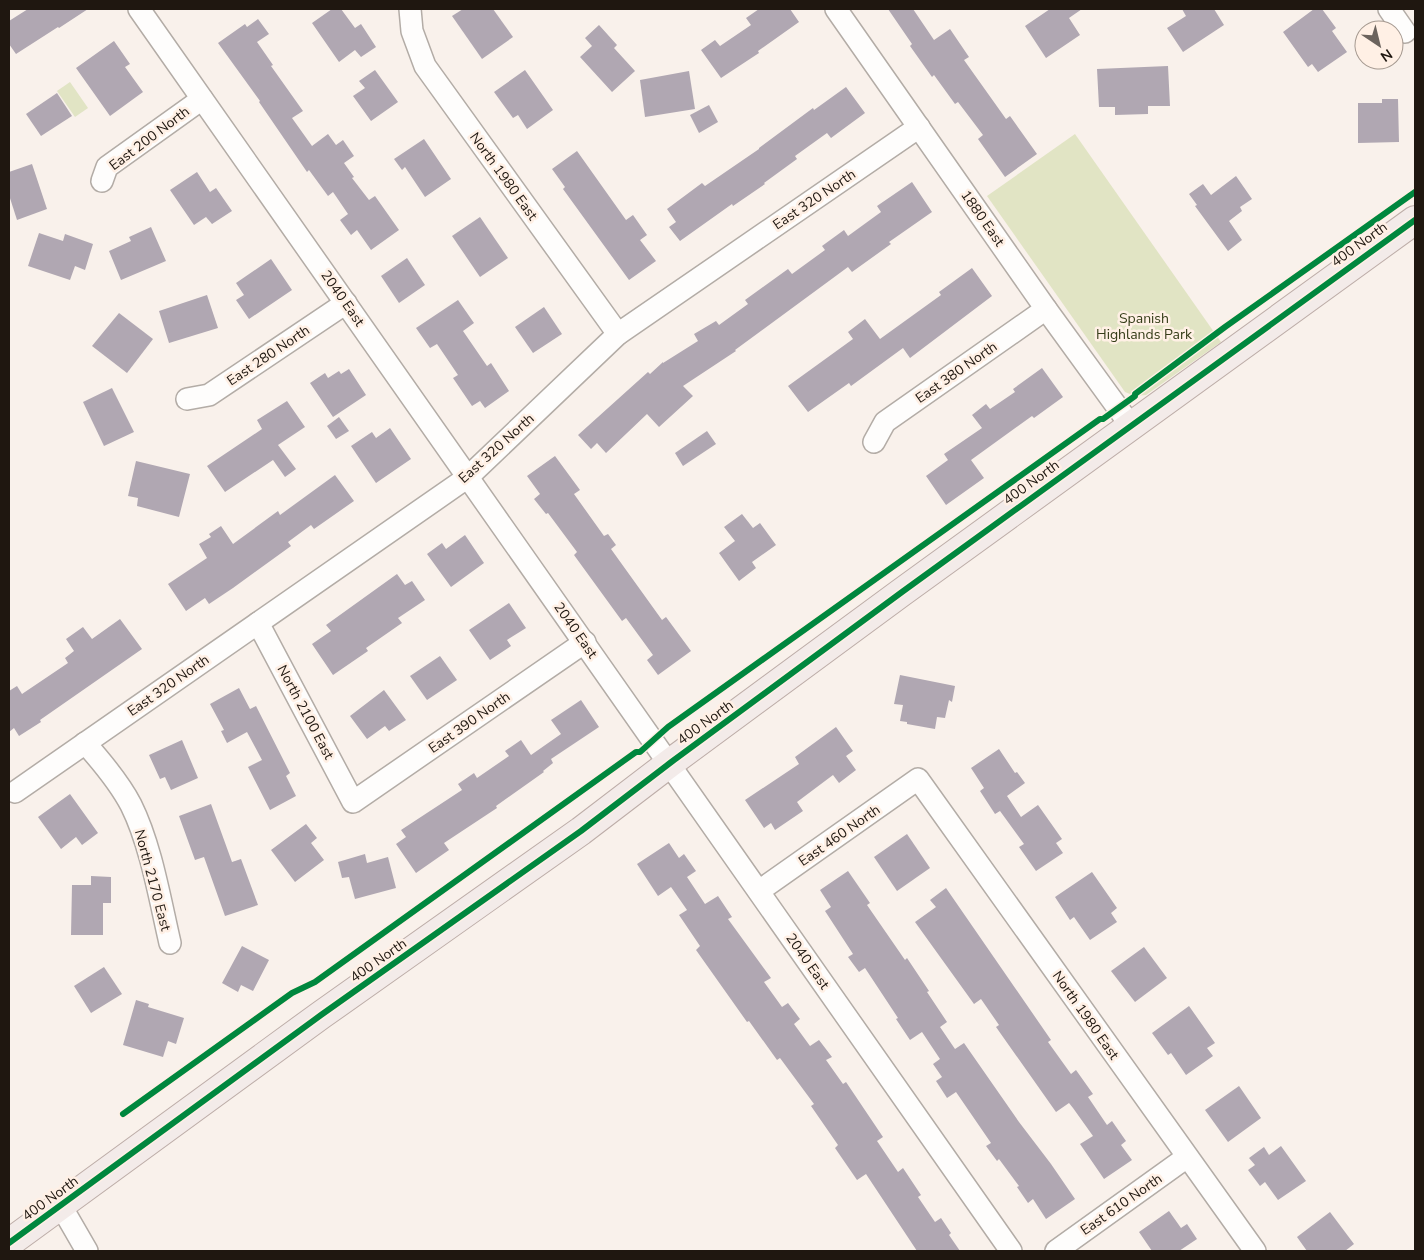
<svg xmlns="http://www.w3.org/2000/svg" width="1424" height="1260" font-family="'Nunito Sans',sans-serif">
<style>
.green{fill:#e1e4c4}
.building{fill:#b0a7b2}
.lines{fill:none;stroke-linecap:round;stroke-linejoin:round}
.minor-casing{stroke:#b3aca6;stroke-width:24}
.major-casing{stroke:#bdada8;stroke-width:30}
.minor{stroke:#fefdfc;stroke-width:21}
.major{stroke:#f3ebe9;stroke-width:28}
.cycleway-casing{stroke:#fff0e5;stroke-width:9}
.cycleway{stroke:#00873e;stroke-width:6}
.labels{text-anchor:middle;stroke-width:5;stroke-linejoin:round;paint-order:stroke}
.street-label{font-size:14px;fill:#1f1710;stroke:#fff0e5}
.park-label{font-size:14px;fill:#363d19;stroke:#fff0e5}
</style>
<rect width="100%" height="100%" fill="#f9f1eb"/>
<g class="green">
<path d="M 70,82 L 88,108 L 75,117 L 57,91 Z"/>
<path d="M 1075,134 L 1221,342 L 1146,395 L 1135,396 L 1125,392 L 987,196 Z"/>
</g>
<g class="building">
<path d="M 28,9 L 88,9 L 59,28 L 58,27 L 16,54 L 9,44 L 9,21 Z"/>
<path d="M 332,9 L 341,9 L 355,28 L 361,24 L 376,47 L 361,57 L 355,50 L 339,62 L 312,23 Z"/>
<path d="M 463,9 L 493,9 L 513,37 L 482,59 L 452,16 Z"/>
<path d="M 759,9 L 790,9 L 799,22 L 758,51 L 759,53 L 721,78 L 701,50 L 715,40 L 720,46 L 751,25 L 746,18 Z"/>
<path d="M 888,9 L 913,9 L 934,40 L 950,29 L 969,57 L 964,60 L 1006,119 L 1010,116 L 1037,154 L 1005,177 L 978,139 L 983,135 L 958,102 L 955,104 L 934,75 L 932,77 L 910,46 L 912,44 Z"/>
<path d="M 1050,9 L 1082,9 L 1069,18 L 1080,35 L 1046,58 L 1025,26 Z"/>
<path d="M 1182,9 L 1214,9 L 1224,25 L 1183,52 L 1167,28 L 1186,16 Z"/>
<path d="M 1314,9 L 1322,9 L 1336,28 L 1332,31 L 1347,52 L 1318,72 L 1312,64 L 1308,67 L 1283,32 Z"/>
<path d="M 258,19 L 269,34 L 257,42 L 273,65 L 271,66 L 303,111 L 292,118 L 312,146 L 328,134 L 336,145 L 343,140 L 354,156 L 344,163 L 354,177 L 352,178 L 369,200 L 375,196 L 399,230 L 371,250 L 357,230 L 351,235 L 340,220 L 348,214 L 333,192 L 328,196 L 309,170 L 307,172 L 259,102 L 260,101 L 218,43 L 245,24 L 247,27 Z"/>
<path d="M 599,25 L 617,45 L 614,48 L 635,71 L 612,92 L 580,57 L 592,46 L 585,38 Z"/>
<path d="M 114,41 L 130,64 L 125,67 L 143,92 L 110,116 L 76,68 Z"/>
<path d="M 1168,66 L 1170,106 L 1148,106 L 1148,114 L 1115,115 L 1115,107 L 1099,107 L 1097,69 Z"/>
<path d="M 375,70 L 398,102 L 371,121 L 353,96 L 365,88 L 359,81 Z"/>
<path d="M 525,70 L 553,110 L 527,129 L 518,115 L 513,118 L 494,92 Z"/>
<path d="M 689,71 L 695,109 L 645,117 L 640,80 Z"/>
<path d="M 846,87 L 865,113 L 831,138 L 827,133 L 795,156 L 797,159 L 764,183 L 765,184 L 733,206 L 732,204 L 680,241 L 669,227 L 676,222 L 667,209 L 702,183 L 705,186 L 759,149 L 759,148 L 813,108 L 814,110 Z"/>
<path d="M 57,93 L 72,116 L 41,136 L 26,114 Z"/>
<path d="M 1382,99 L 1398,99 L 1399,142 L 1358,143 L 1358,103 L 1382,103 Z"/>
<path d="M 709,105 L 718,122 L 699,133 L 690,115 Z"/>
<path d="M 424,139 L 451,179 L 425,197 L 405,167 L 402,170 L 394,159 Z"/>
<path d="M 577,151 L 626,220 L 633,215 L 647,235 L 640,240 L 656,261 L 629,280 L 563,189 L 565,187 L 552,169 Z"/>
<path d="M 32,164 L 47,209 L 17,220 L 9,195 L 9,172 Z"/>
<path d="M 197,172 L 210,192 L 216,188 L 232,211 L 212,224 L 206,217 L 194,225 L 170,190 Z"/>
<path d="M 1236,176 L 1252,199 L 1240,207 L 1242,211 L 1229,221 L 1242,240 L 1228,251 L 1195,206 L 1197,205 L 1189,194 L 1203,184 L 1211,195 Z"/>
<path d="M 912,182 L 932,212 L 889,242 L 891,244 L 852,272 L 848,267 L 735,350 L 736,351 L 683,386 L 693,396 L 659,427 L 647,414 L 606,453 L 597,443 L 591,449 L 578,435 L 648,372 L 650,374 L 663,362 L 663,363 L 698,341 L 694,334 L 716,321 L 719,325 L 748,304 L 745,300 L 788,269 L 792,274 L 825,250 L 822,246 L 844,230 L 848,236 L 881,212 L 877,206 Z"/>
<path d="M 480,217 L 508,258 L 480,277 L 452,236 Z"/>
<path d="M 151,227 L 166,261 L 121,280 L 109,251 L 131,241 L 129,237 Z"/>
<path d="M 39,233 L 63,241 L 65,234 L 93,244 L 85,270 L 75,266 L 70,280 L 28,266 Z"/>
<path d="M 407,258 L 425,285 L 399,303 L 381,276 Z"/>
<path d="M 271,259 L 292,290 L 249,319 L 236,300 L 244,295 L 236,283 Z"/>
<path d="M 972,268 L 992,296 L 910,358 L 903,348 L 851,386 L 849,383 L 808,412 L 788,386 L 853,339 L 848,332 L 865,319 L 880,339 L 941,295 L 939,292 Z"/>
<path d="M 207,295 L 218,328 L 169,343 L 159,311 Z"/>
<path d="M 458,300 L 474,323 L 463,331 L 487,366 L 491,363 L 509,391 L 485,408 L 480,401 L 472,406 L 453,378 L 458,375 L 437,344 L 430,348 L 416,328 Z"/>
<path d="M 544,307 L 562,334 L 533,353 L 515,327 Z"/>
<path d="M 119,313 L 153,339 L 127,373 L 92,346 Z"/>
<path d="M 1042,368 L 1063,397 L 1034,418 L 1032,416 L 971,460 L 984,478 L 946,505 L 926,476 L 948,460 L 944,454 L 982,428 L 972,415 L 986,404 L 990,409 L 1015,392 L 1013,389 Z"/>
<path d="M 349,369 L 366,395 L 333,417 L 310,383 L 325,373 L 328,378 L 339,371 L 341,374 Z"/>
<path d="M 112,388 L 134,432 L 104,446 L 83,402 Z"/>
<path d="M 287,401 L 305,427 L 278,445 L 296,469 L 285,477 L 273,460 L 225,492 L 207,466 L 262,429 L 257,420 Z"/>
<path d="M 339,417 L 349,431 L 336,439 L 327,426 Z"/>
<path d="M 390,428 L 411,459 L 376,483 L 351,446 L 372,432 L 376,438 Z"/>
<path d="M 707,431 L 716,444 L 683,466 L 675,453 Z"/>
<path d="M 555,456 L 580,490 L 574,494 L 604,536 L 608,534 L 616,545 L 611,549 L 662,620 L 666,617 L 691,651 L 658,675 L 647,660 L 653,655 L 626,618 L 622,621 L 574,555 L 577,552 L 548,513 L 546,514 L 534,499 L 540,494 L 527,476 Z"/>
<path d="M 136,461 L 190,474 L 179,517 L 137,506 L 138,498 L 128,496 Z"/>
<path d="M 335,475 L 354,501 L 314,529 L 311,525 L 288,542 L 291,546 L 233,588 L 209,604 L 205,598 L 186,611 L 168,584 L 207,558 L 199,544 L 211,537 L 209,534 L 221,526 L 233,544 L 278,511 L 280,515 Z"/>
<path d="M 742,514 L 753,528 L 760,523 L 776,545 L 752,562 L 756,568 L 739,581 L 719,553 L 735,541 L 724,527 Z"/>
<path d="M 465,535 L 484,563 L 451,587 L 427,554 L 442,543 L 446,549 Z"/>
<path d="M 397,574 L 405,585 L 412,581 L 425,600 L 398,618 L 402,623 L 366,648 L 368,651 L 333,675 L 312,644 L 331,631 L 326,625 Z"/>
<path d="M 509,603 L 526,628 L 507,640 L 511,646 L 490,660 L 469,630 Z"/>
<path d="M 120,619 L 142,649 L 40,720 L 41,722 L 19,736 L 14,728 L 9,732 L 9,691 L 17,686 L 22,694 L 68,663 L 65,658 L 74,651 L 66,639 L 83,627 L 92,639 Z"/>
<path d="M 440,656 L 457,680 L 427,700 L 410,676 Z"/>
<path d="M 900,675 L 955,686 L 952,702 L 949,700 L 945,718 L 937,717 L 935,729 L 907,724 L 907,722 L 900,721 L 903,705 L 894,704 Z"/>
<path d="M 239,688 L 250,709 L 256,706 L 290,773 L 286,776 L 296,796 L 270,810 L 248,767 L 262,760 L 247,732 L 227,743 L 221,731 L 224,730 L 210,704 Z"/>
<path d="M 384,690 L 406,720 L 389,731 L 385,726 L 367,739 L 350,716 Z"/>
<path d="M 581,700 L 599,727 L 551,759 L 553,763 L 543,771 L 544,772 L 496,806 L 497,808 L 444,843 L 449,850 L 416,873 L 396,844 L 406,837 L 401,830 L 462,790 L 458,784 L 474,773 L 477,778 L 509,756 L 505,751 L 521,740 L 531,755 L 561,734 L 551,720 Z"/>
<path d="M 836,727 L 853,751 L 846,756 L 856,770 L 839,783 L 833,775 L 797,802 L 803,811 L 775,830 L 771,823 L 764,828 L 745,800 L 799,764 L 795,757 Z"/>
<path d="M 182,740 L 198,778 L 171,790 L 165,777 L 160,779 L 149,755 Z"/>
<path d="M 999,749 L 1015,773 L 1017,772 L 1025,783 L 1007,796 L 1021,817 L 1038,805 L 1062,839 L 1056,843 L 1063,853 L 1036,871 L 1019,847 L 1024,844 L 1000,811 L 995,814 L 980,791 L 984,788 L 971,768 Z"/>
<path d="M 70,794 L 98,833 L 82,845 L 76,837 L 61,849 L 38,817 Z"/>
<path d="M 211,804 L 232,862 L 241,859 L 258,905 L 225,916 L 204,857 L 195,860 L 179,816 Z"/>
<path d="M 306,824 L 317,838 L 311,843 L 324,860 L 295,882 L 271,850 Z"/>
<path d="M 907,834 L 930,868 L 897,891 L 874,857 Z"/>
<path d="M 669,843 L 679,858 L 684,854 L 696,871 L 687,877 L 705,904 L 718,896 L 732,917 L 728,919 L 771,978 L 764,982 L 782,1007 L 788,1003 L 800,1019 L 794,1024 L 810,1046 L 819,1040 L 832,1057 L 826,1060 L 843,1084 L 846,1082 L 883,1137 L 877,1141 L 898,1172 L 903,1168 L 921,1195 L 918,1197 L 935,1222 L 941,1218 L 951,1233 L 949,1235 L 960,1251 L 917,1251 L 866,1174 L 857,1180 L 835,1148 L 838,1145 L 811,1106 L 814,1104 L 780,1058 L 777,1060 L 749,1021 L 747,1022 L 696,950 L 700,946 L 679,915 L 687,910 L 671,887 L 658,896 L 637,864 Z"/>
<path d="M 365,854 L 367,863 L 388,857 L 396,888 L 355,899 L 349,877 L 342,878 L 338,862 Z"/>
<path d="M 848,871 L 870,903 L 867,905 L 905,960 L 907,958 L 929,991 L 927,992 L 947,1022 L 940,1027 L 955,1049 L 964,1043 L 1019,1122 L 1051,1164 L 1075,1199 L 1046,1219 L 1033,1199 L 1028,1203 L 1017,1187 L 1019,1186 L 999,1159 L 997,1161 L 986,1146 L 991,1143 L 956,1092 L 947,1098 L 936,1081 L 942,1077 L 933,1064 L 940,1059 L 922,1032 L 910,1040 L 896,1019 L 898,1018 L 865,968 L 859,972 L 848,957 L 853,954 L 825,911 L 831,907 L 820,890 Z"/>
<path d="M 1092,872 L 1117,908 L 1111,913 L 1117,922 L 1090,940 L 1074,917 L 1070,920 L 1055,897 Z"/>
<path d="M 91,876 L 111,877 L 111,903 L 103,903 L 103,935 L 71,935 L 72,885 L 91,885 Z"/>
<path d="M 946,888 L 1051,1040 L 1048,1042 L 1071,1074 L 1076,1070 L 1093,1094 L 1088,1097 L 1107,1125 L 1112,1121 L 1126,1141 L 1121,1145 L 1132,1160 L 1104,1179 L 1080,1144 L 1093,1136 L 1073,1108 L 1069,1103 L 1056,1112 L 996,1027 L 999,1025 L 981,999 L 974,1004 L 915,922 L 936,907 L 930,900 Z"/>
<path d="M 242,946 L 269,960 L 253,991 L 241,985 L 238,992 L 222,983 Z"/>
<path d="M 1144,947 L 1167,978 L 1135,1002 L 1111,971 Z"/>
<path d="M 104,967 L 122,994 L 91,1013 L 74,986 Z"/>
<path d="M 136,1000 L 149,1004 L 148,1007 L 184,1018 L 176,1044 L 168,1041 L 163,1057 L 123,1045 Z"/>
<path d="M 1189,1006 L 1215,1043 L 1207,1048 L 1213,1056 L 1186,1075 L 1171,1053 L 1168,1055 L 1152,1033 Z"/>
<path d="M 1239,1086 L 1261,1118 L 1228,1142 L 1205,1110 Z"/>
<path d="M 1281,1146 L 1306,1181 L 1278,1200 L 1265,1182 L 1260,1186 L 1248,1170 L 1255,1165 L 1249,1158 L 1264,1147 L 1269,1155 Z"/>
<path d="M 1169,1211 L 1181,1228 L 1187,1224 L 1197,1239 L 1179,1251 L 1152,1251 L 1139,1232 Z"/>
<path d="M 1330,1212 L 1354,1244 L 1345,1251 L 1307,1251 L 1297,1237 Z"/>
</g>
<g class="lines">
<g class="minor-casing">
<g id="minor">
<path d="M 139,9 L 1011,1251"/>
<path d="M 410,9 L 412,31 L 425,66 L 618,334"/>
<path d="M 836,9 L 1046,309 L 1131,426"/>
<path d="M 1389,9 L 1405,32"/>
<path d="M 102,181 L 107,167 L 202,99"/>
<path d="M 187,399 L 209,395 L 346,303"/>
<path d="M 874,442 L 885,422 L 1046,309"/>
<path d="M 258,623 L 353,802 L 585,642"/>
<path d="M 85,743 C 102,762 119,782 131,805 C 151,845 160,900 170,943"/>
<path d="M 15,792 L 468,477 L 618,334 L 919,127"/>
<path d="M 759,891 L 918,779 L 1255,1251"/>
<path d="M 61,1206 L 87,1251"/>
<path d="M 1056,1251 L 1187,1157"/>
</g>
</g>
<g class="major-casing">
<path id="major" d="M 9,1243 L 321,1015 L 581,831 L 670,763 L 902,592 L 1415,220"/>
</g>
<use href="#minor" class="minor"/>
<use href="#major" class="major"/>
<g class="cycleway-casing">
<g id="cycleway">
<path d="M 123,1114 L 292,993 L 315,982 L 636,752 L 640,752 L 668,727 L 1100,419 L 1103,419 L 1135,396 L 1135,394 L 1225,327 L 1415,192"/>
<path d="M 9,1243 L 321,1015 L 581,831 L 670,763 L 902,592 L 1415,220"/>
</g>
</g>
<use href="#cycleway" class="cycleway"/>
</g>
<g class="labels">
<g class="street-label">
<text transform="translate(149 138) rotate(-37)" y="5">East 200 North</text>
<text transform="translate(504 176) rotate(54)" y="5">North 1980 East</text>
<text transform="translate(814 199) rotate(-34)" y="5">East 320 North</text>
<text transform="translate(983 218) rotate(55)" y="5">1880 East</text>
<text transform="translate(1359 244) rotate(-36)" y="5">400 North</text>
<text transform="translate(343 298) rotate(55)" y="5">2040 East</text>
<text transform="translate(268 355) rotate(-34)" y="5">East 280 North</text>
<text transform="translate(956 372) rotate(-35)" y="5">East 380 North</text>
<text transform="translate(496 448) rotate(-42)" y="5">East 320 North</text>
<text transform="translate(1031 482) rotate(-36)" y="5">400 North</text>
<text transform="translate(576 630) rotate(55)" y="5">2040 East</text>
<text transform="translate(168 685) rotate(-35)" y="5">East 320 North</text>
<text transform="translate(306 712) rotate(62)" y="5">North 2100 East</text>
<text transform="translate(469 722) rotate(-35)" y="5">East 390 North</text>
<text transform="translate(705 722) rotate(-36)" y="5">400 North</text>
<text transform="translate(839 835) rotate(-35)" y="5">East 460 North</text>
<text transform="translate(153 880) rotate(75)" y="5">North 2170 East</text>
<text transform="translate(378 960) rotate(-35)" y="5">400 North</text>
<text transform="translate(808 961) rotate(55)" y="5">2040 East</text>
<text transform="translate(1086 1015) rotate(55)" y="5">North 1980 East</text>
<text transform="translate(50 1198) rotate(-36)" y="5">400 North</text>
<text transform="translate(1121 1204) rotate(-35)" y="5">East 610 North</text>
</g>
<g class="park-label">
<text x="1144" y="323">Spanish<tspan x="1144" dy="16">Highlands Park</tspan></text>
</g>
</g>
<rect width="1424" height="1260" fill="none" stroke="#1f1710" stroke-width="20"/>
<g transform="translate(1379 45) rotate(145)"><circle r="24" fill="#fff0e5" stroke="#a59990"/>
<path d="M0-4L9 19L0 12L-9 19Z" fill="#6b635d"/>
<text y="-8" font-size="14" font-weight="bold" text-anchor="middle" fill="#1f1710">N</text>
</g>
</svg>
